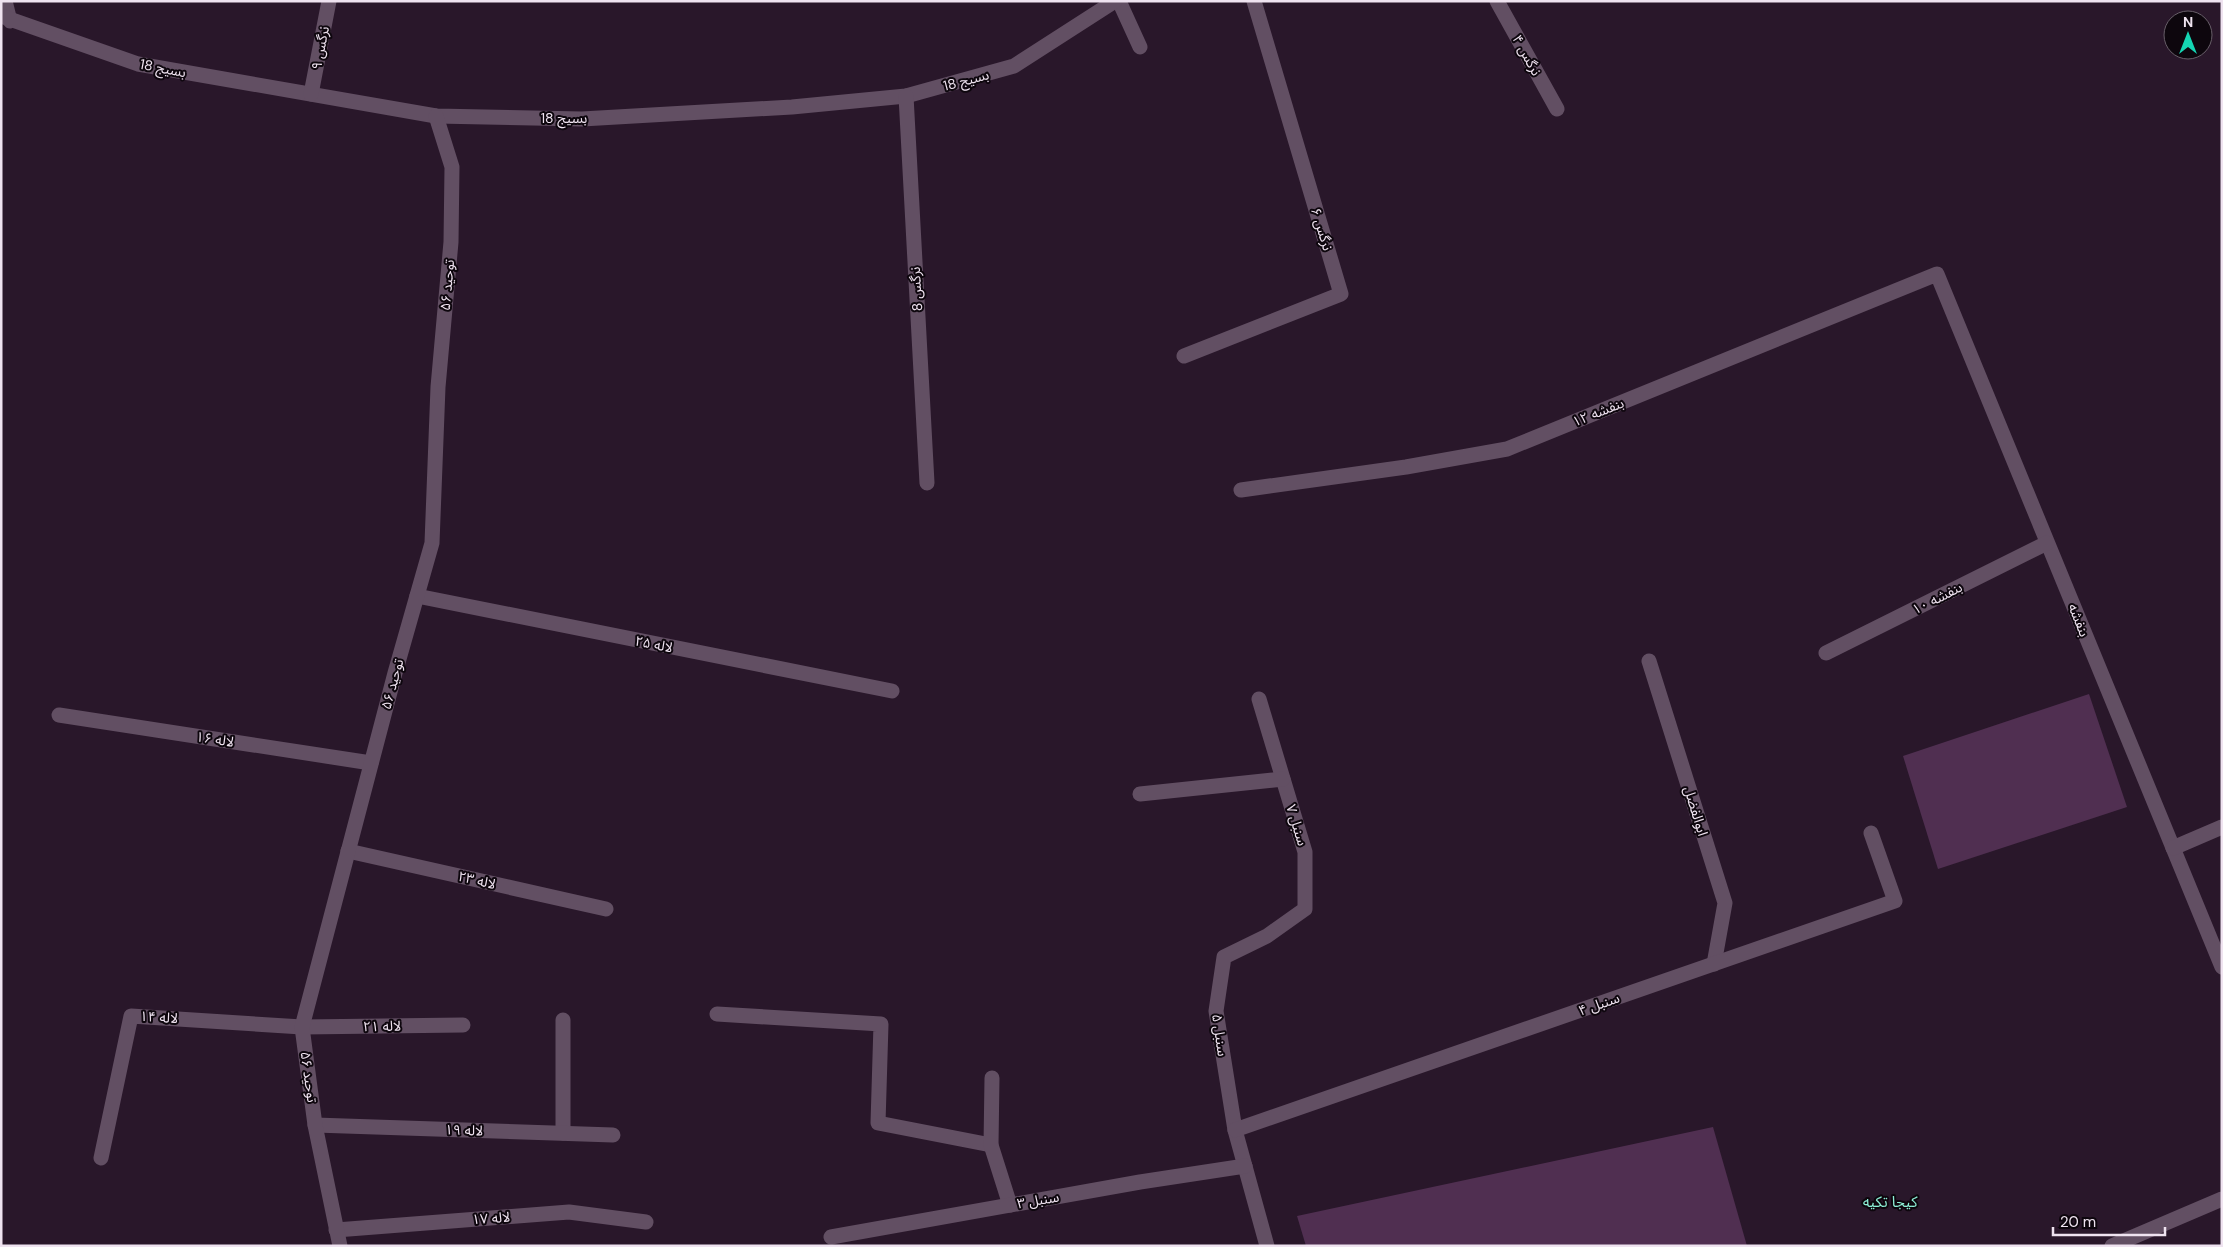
<svg xmlns="http://www.w3.org/2000/svg" width="2223" height="1247" font-family="'DM Sans','Noto Sans Arabic',sans-serif">
<style>
.green{fill:#502f51}
.lines{fill:none;stroke-linecap:round;stroke-linejoin:round}
.minor{stroke:#624f63;stroke-width:15}
.labels{text-anchor:middle;stroke-width:4;stroke-linejoin:round;paint-order:stroke}
.street-label{font-size:14px;fill:#efe3f0;stroke:#0d060d}
.neighbourhood-label{font-size:15px;fill:#8defd6;stroke:#0d060d}
</style>
<rect width="100%" height="100%" fill="#29172a"/>
<g class="green">
<path d="M 2089,694 L 2127,807 L 1938,869 L 1903,756 Z"/>
<path d="M 1713,1127 L 1747,1246 L 1306,1246 L 1297,1216 Z"/>
</g>
<g class="lines">
<g class="minor">
<path d="M 5,1 L 10,21"/>
<path d="M 1119,1 L 1140,47"/>
<path d="M 1497,1 L 1557,109"/>
<path d="M 1,16 L 138,64 L 436,116 L 582,119 L 792,107 L 906,96 L 1014,66 L 1115,1"/>
<path d="M 311,94 L 329,1"/>
<path d="M 906,96 L 927,483"/>
<path d="M 1184,356 L 1341,294 L 1254,1"/>
<path d="M 1241,490 L 1406,467 L 1507,449 L 1937,274 L 2222,967"/>
<path d="M 417,596 L 892,691"/>
<path d="M 1826,653 L 2047,543"/>
<path d="M 1649,661 L 1725,903 L 1714,964"/>
<path d="M 1259,699 L 1305,852 L 1305,909 L 1267,936 L 1224,957 L 1216,1011 L 1235,1130 L 1267,1246"/>
<path d="M 59,715 L 371,763"/>
<path d="M 1140,794 L 1283,779"/>
<path d="M 2173,848 L 2222,827"/>
<path d="M 348,851 L 606,909"/>
<path d="M 717,1014 L 881,1024 L 878,1123 L 991,1145"/>
<path d="M 563,1020 L 563,1133"/>
<path d="M 992,1078 L 991,1145 L 1010,1205"/>
<path d="M 315,1125 L 613,1135"/>
<path d="M 1235,1130 L 1895,901 L 1871,833"/>
<path d="M 101,1158 L 131,1016 L 302,1027 L 463,1025"/>
<path d="M 336,1230 L 569,1212 L 646,1222"/>
<path d="M 831,1237 L 1140,1182 L 1245,1166"/>
<path d="M 340,1246 L 315,1125 L 302,1027 L 395,673 L 432,543 L 438,387 L 451,242 L 452,167 L 436,116"/>
<path d="M 2112,1246 L 2222,1199"/>
</g>
</g>
<g class="labels">
<g class="street-label">
<text transform="translate(320 48) rotate(-79)" y="5">نرگس ۹</text>
<text transform="translate(1527 55) rotate(61)" y="5">نرگس ۴</text>
<text transform="translate(163 68) rotate(11)" y="5">بسیج 18</text>
<text transform="translate(966 80) rotate(-15)" y="5">بسیج 18</text>
<text x="564" y="123">بسیج 18</text>
<text transform="translate(1322 229) rotate(73)" y="5">نرگس ۶</text>
<text transform="translate(447 285) rotate(-85)" y="5">توحید ۵۶</text>
<text transform="translate(916 289) rotate(-93)" y="5">نرگس 8</text>
<text transform="translate(1598 412) rotate(-22)" y="5">بنفشه ۱۲</text>
<text transform="translate(1937 598) rotate(-27)" y="5">بنفشه ۱۰</text>
<text transform="translate(2079 620) rotate(68)" y="5">بنفشه</text>
<text transform="translate(654 644) rotate(11)" y="5">لاله ۲۵</text>
<text transform="translate(392 684) rotate(-75)" y="5">توحید ۵۶</text>
<text transform="translate(215 739) rotate(9)" y="5">لاله ۱۶</text>
<text transform="translate(1696 811) rotate(73)" y="5">ابوالفضل</text>
<text transform="translate(1297 825) rotate(73)" y="5">سنبل ۷</text>
<text transform="translate(477 880) rotate(13)" y="5">لاله ۲۳</text>
<text transform="translate(1599 1004) rotate(-19)" y="5">سنبل ۴</text>
<text transform="translate(159 1017) rotate(4)" y="5">لاله ۱۴</text>
<text transform="translate(382 1026) rotate(-1)" y="5">لاله ۲۱</text>
<text transform="translate(1220 1035) rotate(82)" y="5">سنبل ۵</text>
<text transform="translate(309 1077) rotate(82)" y="5">توحید ۵۶</text>
<text transform="translate(464 1130) rotate(2)" y="5">لاله ۱۹</text>
<text transform="translate(1038 1200) rotate(-10)" y="5">سنبل ۳</text>
<text transform="translate(491 1218) rotate(-4)" y="5">لاله ۱۷</text>
</g>
<g class="neighbourhood-label">
<text x="1890" y="1207">کیجا تکیه</text>
</g>
</g>
<rect width="2223" height="1247" fill="none" stroke="#efe3f0" stroke-width="5"/>
<g transform="translate(2188 35)"><circle r="24" fill="#0d060d" stroke="#675e68"/>
<path d="M0-4L9 19L0 12L-9 19Z" fill="#15d5b3"/>
<text y="-8" font-size="14" font-weight="bold" text-anchor="middle" fill="#efe3f0">N</text>
</g>
<path d="M2053 1227v8h112v-8" fill="none" stroke="#efe3f0" stroke-width="2.5"/>
<text x="2060" y="1227" font-size="15" fill="#efe3f0" stroke="#0d060d" stroke-width="4" paint-order="stroke">20 m</text>
</svg>
